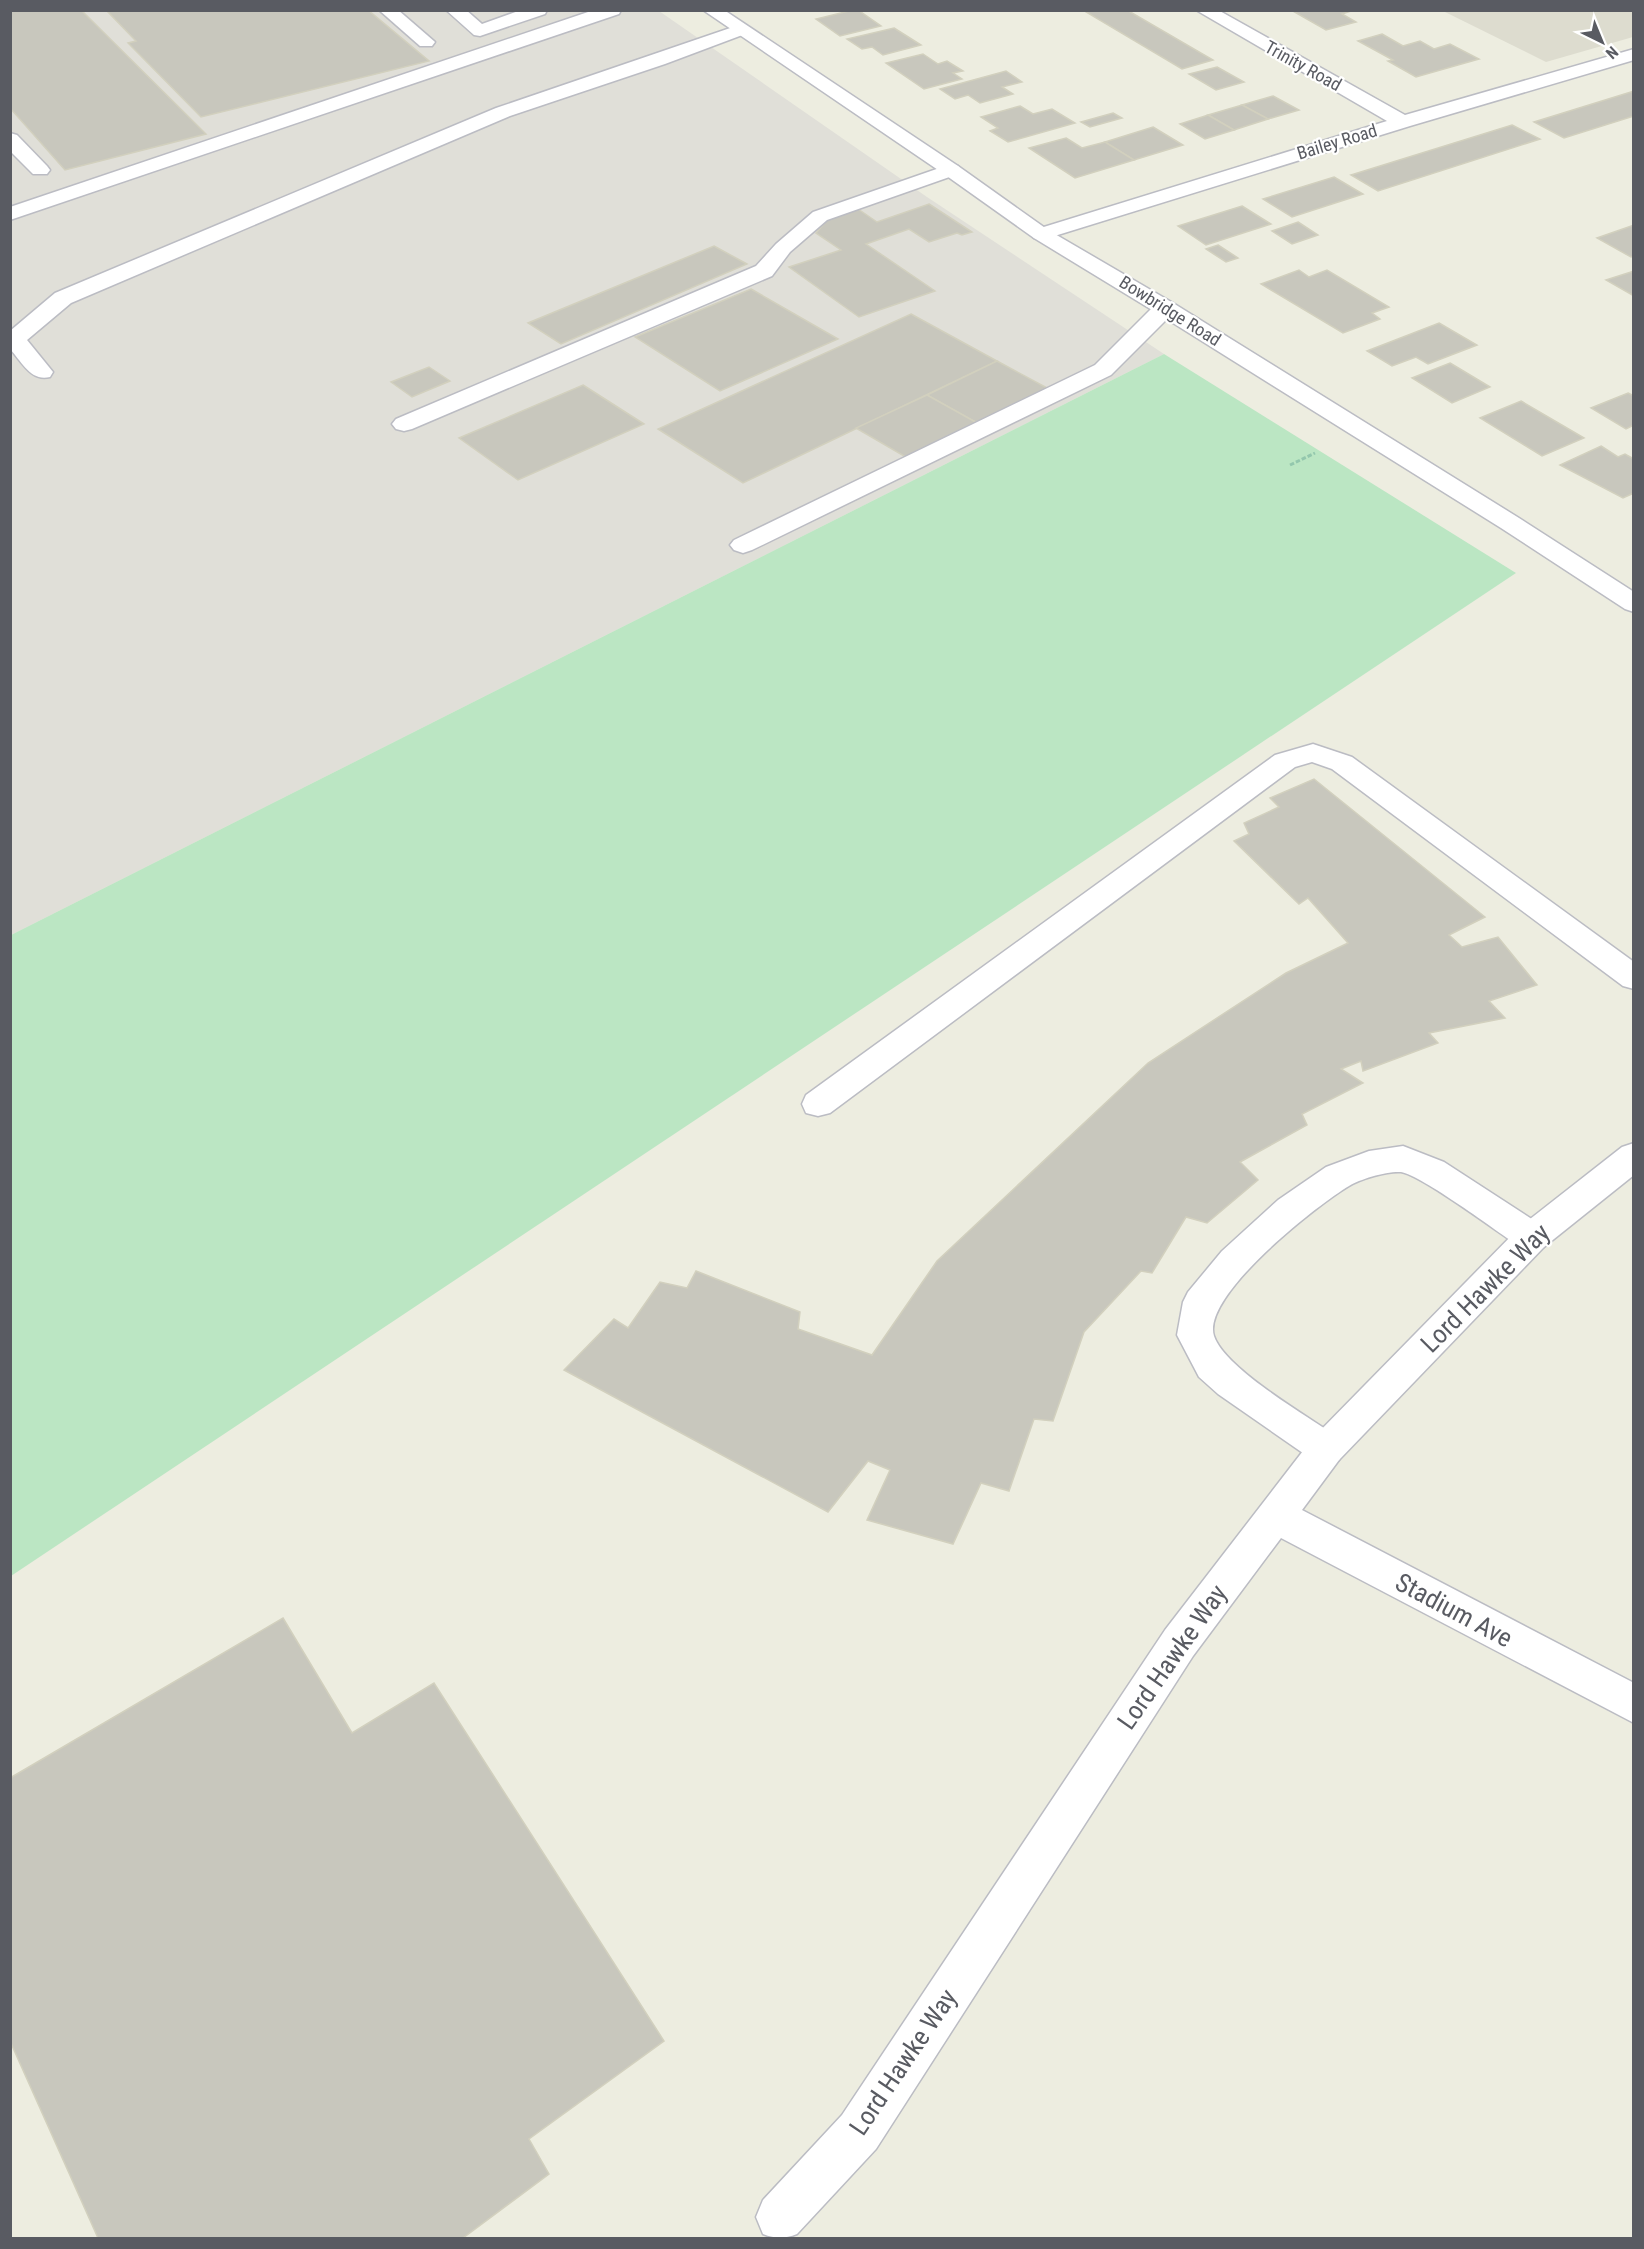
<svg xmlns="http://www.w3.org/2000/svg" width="1644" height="2249" font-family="'Roboto Condensed',sans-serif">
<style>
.industrial{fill:#e0dfd8}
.education{fill:#dddccf}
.green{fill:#bbe6c3}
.building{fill:#c8c7bd;stroke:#d2d0be;stroke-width:1.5}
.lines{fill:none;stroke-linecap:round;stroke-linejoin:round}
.service-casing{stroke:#bbbcc3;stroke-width:3}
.minor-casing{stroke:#bbbcc3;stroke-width:3}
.tertiary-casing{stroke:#bbbcc3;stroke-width:3}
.path{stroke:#93c7ad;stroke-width:3;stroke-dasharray:4.5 2;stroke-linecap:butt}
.service{fill:#fff;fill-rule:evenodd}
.minor{fill:#fff;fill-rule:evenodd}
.tertiary{fill:#fff;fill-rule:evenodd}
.labels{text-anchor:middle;stroke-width:4.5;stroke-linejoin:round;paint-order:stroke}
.far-street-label{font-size:18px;fill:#595b62;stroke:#fff}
.near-street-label{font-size:26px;fill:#595b62;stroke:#fff}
</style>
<rect width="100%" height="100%" fill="#edede0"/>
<path class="industrial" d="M 11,11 L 659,11 L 927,197 L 1164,354 L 11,935 Z"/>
<path class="education" d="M 1443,11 L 1633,11 L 1633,37 L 1546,62 Z"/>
<path class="green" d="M 1164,354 L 1516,573 L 11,1576 L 11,935 Z"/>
<g class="building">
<path d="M 10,10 L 81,10 L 206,134 L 65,170 L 10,108 Z"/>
<path d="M 106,10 L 368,10 L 429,61 L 201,117 L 128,43 L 136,41 Z"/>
<path d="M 853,10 L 858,10 L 881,26 L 840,36 L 816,19 Z"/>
<path d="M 1091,10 L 1127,10 L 1213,60 L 1182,69 L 1086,12 Z"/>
<path d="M 1291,10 L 1354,10 L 1342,14 L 1356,22 L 1326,30 Z"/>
<path d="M 894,28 L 921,45 L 883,55 L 872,47 L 862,49 L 847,39 Z"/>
<path d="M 1382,34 L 1403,46 L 1420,41 L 1434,49 L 1450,44 L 1479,59 L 1416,77 L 1388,61 L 1393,60 L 1358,41 Z"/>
<path d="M 923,54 L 938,64 L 947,61 L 963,71 L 953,73 L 962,79 L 924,89 L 886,63 Z"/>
<path d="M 1217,67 L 1244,82 L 1216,90 L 1189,74 Z"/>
<path d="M 1006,71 L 1022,82 L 1002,87 L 1013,94 L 980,103 L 968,95 L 955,99 L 940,89 Z"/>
<path d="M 1634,91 L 1634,116 L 1564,138 L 1534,122 Z"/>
<path d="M 1273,96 L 1299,110 L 1268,119 L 1242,105 Z"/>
<path d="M 1242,105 L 1268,119 L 1234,130 L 1208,115 Z"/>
<path d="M 1020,106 L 1033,114 L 1052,109 L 1075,123 L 1008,142 L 990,131 L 998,128 L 981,117 Z"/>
<path d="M 1113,113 L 1122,118 L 1090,127 L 1081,122 Z"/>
<path d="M 1208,115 L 1234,130 L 1205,139 L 1180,124 Z"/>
<path d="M 1512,125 L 1540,139 L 1378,191 L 1351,175 Z"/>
<path d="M 1153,127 L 1183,145 L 1134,160 L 1105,142 Z"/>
<path d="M 1066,138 L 1082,148 L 1105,142 L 1134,160 L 1075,178 L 1029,148 Z"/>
<path d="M 1334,177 L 1363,194 L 1292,217 L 1263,199 Z"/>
<path d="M 929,204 L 972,232 L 962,235 L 957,233 L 929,242 L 909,229 L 866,244 L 935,291 L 859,317 L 789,267 L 841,250 L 816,233 L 827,220 L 858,209 L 877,222 Z"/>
<path d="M 1242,206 L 1271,224 L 1206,245 L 1178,226 Z"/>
<path d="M 1298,222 L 1318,235 L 1292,244 L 1272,231 Z"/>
<path d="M 1634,225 L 1634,256 L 1631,257 L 1597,238 Z"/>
<path d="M 1218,245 L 1238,258 L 1226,262 L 1206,249 Z"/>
<path d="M 714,246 L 747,264 L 561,344 L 528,323 Z"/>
<path d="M 1299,270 L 1309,277 L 1327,270 L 1389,307 L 1372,313 L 1380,319 L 1343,333 L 1261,284 Z"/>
<path d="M 1634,271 L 1634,296 L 1606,280 Z"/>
<path d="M 751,289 L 838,339 L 720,391 L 635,337 Z"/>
<path d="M 911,314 L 997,361 L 743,483 L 658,429 Z"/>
<path d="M 1439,323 L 1477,345 L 1428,364 L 1416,357 L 1392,366 L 1367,351 Z"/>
<path d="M 997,361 L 1049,389 L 979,424 L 927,395 Z"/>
<path d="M 1450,363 L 1490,387 L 1452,403 L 1412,378 Z"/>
<path d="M 429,367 L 450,381 L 412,397 L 391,382 Z"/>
<path d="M 583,385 L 644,424 L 518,480 L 459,438 Z"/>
<path d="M 1628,393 L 1634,396 L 1634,425 L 1626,429 L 1591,408 Z"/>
<path d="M 927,395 L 979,424 L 909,459 L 856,428 Z"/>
<path d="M 1521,401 L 1584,438 L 1542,456 L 1480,418 Z"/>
<path d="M 1601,446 L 1618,457 L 1625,454 L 1634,459 L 1634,493 L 1623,498 L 1560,465 Z"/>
<path d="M 1314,779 L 1485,917 L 1449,935 L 1462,947 L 1498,937 L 1537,985 L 1489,1001 L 1505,1018 L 1429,1033 L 1438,1043 L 1363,1071 L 1361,1061 L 1341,1069 L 1363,1083 L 1302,1114 L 1307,1125 L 1240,1162 L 1258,1180 L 1207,1223 L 1186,1217 L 1152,1273 L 1141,1271 L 1084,1332 L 1053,1421 L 1034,1419 L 1009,1491 L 981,1483 L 953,1544 L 867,1520 L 890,1470 L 868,1461 L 828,1512 L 564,1370 L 614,1319 L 628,1328 L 660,1282 L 687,1288 L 696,1271 L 800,1312 L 798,1329 L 872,1355 L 937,1261 L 1148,1063 L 1286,973 L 1348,943 L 1308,898 L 1299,904 L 1234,841 L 1249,834 L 1244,823 L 1279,807 L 1270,798 Z"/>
<path d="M 283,1618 L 352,1733 L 434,1683 L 664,2041 L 529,2139 L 549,2174 L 463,2238 L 98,2238 L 10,2041 L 10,1778 Z"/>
</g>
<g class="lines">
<g class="service-casing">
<g id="service">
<path d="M 379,10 L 398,10 L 435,42 L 432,46 L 420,46 Z"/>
<path d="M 446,10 L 466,10 L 482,24 L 521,10 L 547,10 L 545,14 L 480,36 L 474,35 Z"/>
<path d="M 10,133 L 17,135 L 47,166 L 50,170 L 47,174 L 33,174 L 10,151 Z"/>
<path d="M 951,164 L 958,166 L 961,170 L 958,174 L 827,220 L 790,252 L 772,276 L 412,429 L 404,431 L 396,429 L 392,424 L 396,419 L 756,266 L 776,244 L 813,212 Z"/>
<path d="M 1165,301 L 1173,303 L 1176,308 L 1173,313 L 1111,375 L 752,550 L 743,553 L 734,550 L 730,545 L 734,540 L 1095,365 L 1157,303 Z"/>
<path d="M 1313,744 L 1352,757 L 1634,962 L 1634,989 L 1623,986 L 1332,769 L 1312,762 L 1295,767 L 830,1113 L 818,1116 L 806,1113 L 802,1104 L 806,1095 L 1275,755 Z"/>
<path d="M 1403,1146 L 1444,1162 L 1544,1227 L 1549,1237 L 1544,1247 L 1532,1251 L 1520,1247 C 1498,1232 1421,1175 1401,1172 C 1387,1171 1360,1179 1349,1186 C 1317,1205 1201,1296 1214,1336 C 1225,1369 1309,1417 1339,1438 L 1345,1449 L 1339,1460 L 1326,1465 L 1313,1460 L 1218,1394 L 1199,1377 L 1177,1335 L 1183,1302 L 1188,1292 L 1222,1251 L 1278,1200 L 1326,1167 L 1369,1151 Z"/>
</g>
</g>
<g class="minor-casing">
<g id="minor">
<path d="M 594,10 L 621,10 L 619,14 L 10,220 L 10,207 Z"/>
<path d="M 1196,10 L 1218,10 L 1405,115 L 1634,49 L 1634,60 L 1410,126 L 1048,238 L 1041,240 L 1034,238 L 1031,234 L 1034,230 L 1387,121 Z"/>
<path d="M 739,25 L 745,26 L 748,30 L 745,34 L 665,64 L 510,116 L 71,303 L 27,340 L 53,372 L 50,377 C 31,382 22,362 10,349 L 10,331 L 55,293 L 496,108 Z"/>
<path d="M 1634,1143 L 1634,1175 L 1544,1247 L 1339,1460 L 1302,1510 L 1634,1683 L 1634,1723 L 1281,1538 L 1193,1656 L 876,2149 L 797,2234 C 784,2239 776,2239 763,2234 L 756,2217 L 763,2200 L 842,2115 L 1165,1630 L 1313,1438 L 1520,1227 L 1622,1147 Z"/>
</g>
</g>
<g class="tertiary-casing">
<path id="tertiary" d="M 703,10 L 724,10 L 958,166 L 1048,230 L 1173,303 L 1519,518 L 1634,592 L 1634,612 L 1625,609 L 1501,528 L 1157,313 L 1034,238 L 944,174 Z"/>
</g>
<path class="path" d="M 1290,465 L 1315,453"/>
<use href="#service" class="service"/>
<use href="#minor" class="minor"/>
<use href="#tertiary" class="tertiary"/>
</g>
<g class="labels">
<g class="far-street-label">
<text transform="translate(1303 66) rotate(29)" y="6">Trinity Road</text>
<text transform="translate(1337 142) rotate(-17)" y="6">Bailey Road</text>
<text transform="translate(1170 311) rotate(32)" y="6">Bowbridge Road</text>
</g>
<g class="near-street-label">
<text transform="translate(1485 1288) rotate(-45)" y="9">Lord Hawke Way</text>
<text transform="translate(1454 1610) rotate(28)" y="9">Stadium Ave</text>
<text transform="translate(1172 1657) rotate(-55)" y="9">Lord Hawke Way</text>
<text transform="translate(903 2062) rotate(-56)" y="9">Lord Hawke Way</text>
</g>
</g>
<rect width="1644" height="2249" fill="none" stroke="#595b62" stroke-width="24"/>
<g transform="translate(1602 42) rotate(137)" stroke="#ffffff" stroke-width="4.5" paint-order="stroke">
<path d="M0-4.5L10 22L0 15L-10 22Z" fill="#595b62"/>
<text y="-9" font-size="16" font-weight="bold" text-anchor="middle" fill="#595b62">N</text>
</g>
</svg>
